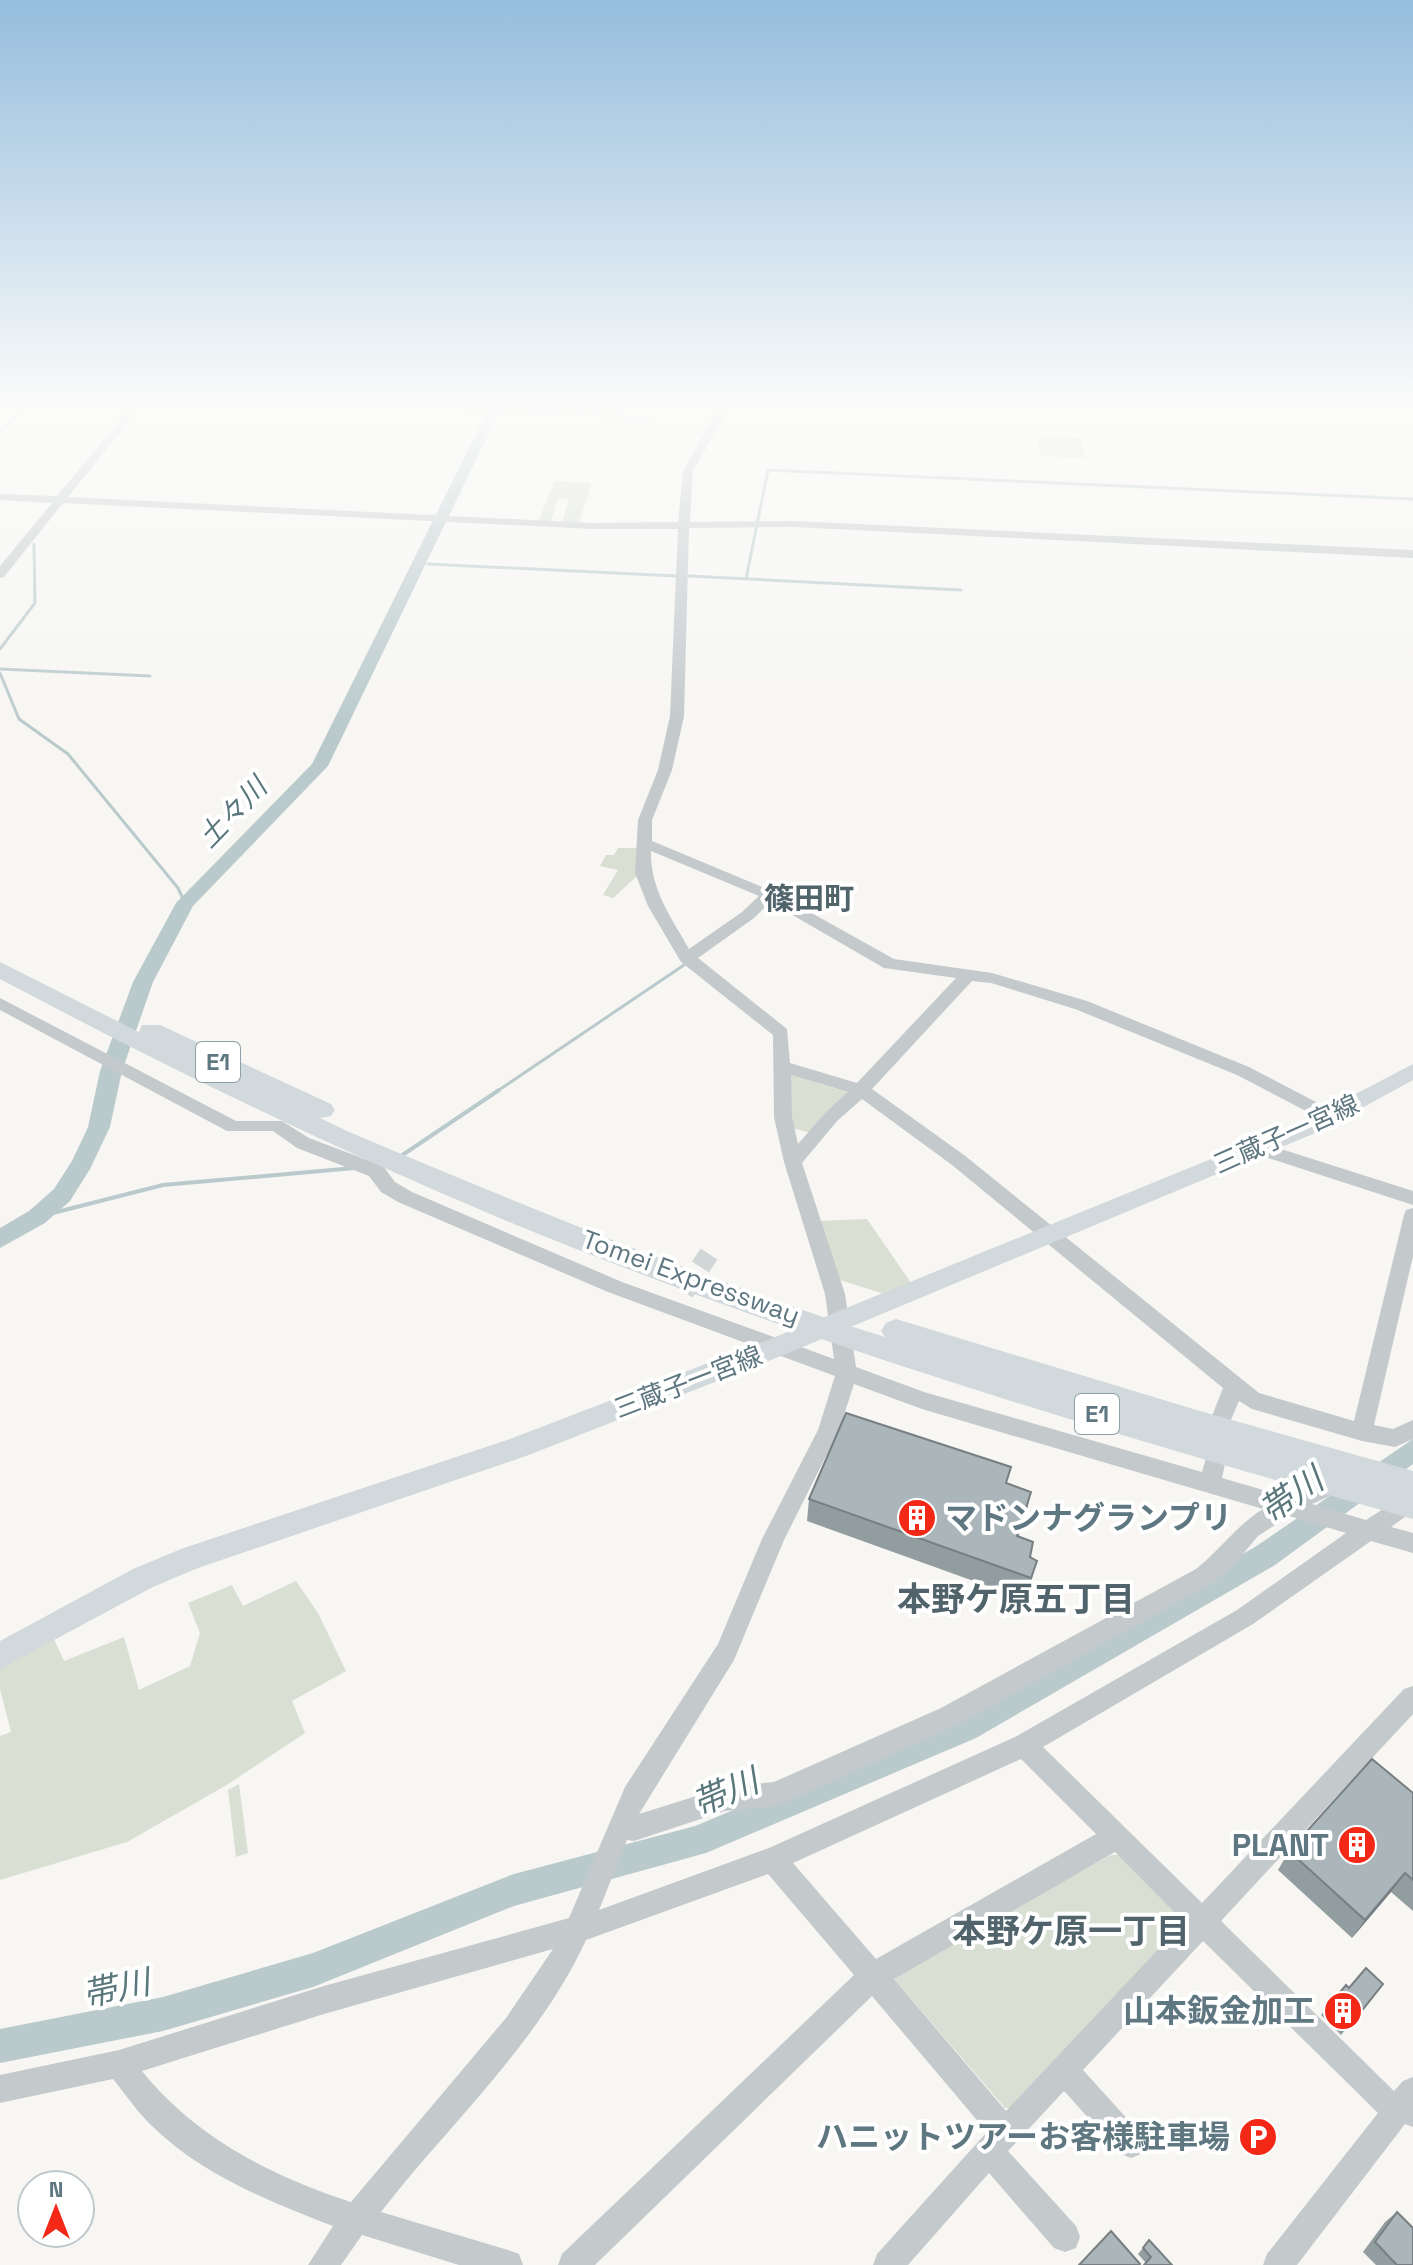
<svg xmlns="http://www.w3.org/2000/svg" width="1413" height="2265" font-family="'Space Grotesk','Noto Sans JP',sans-serif">
<style>
.green{fill:#d9dfd3}
.lines{fill:none;stroke-linecap:round;stroke-linejoin:round}
.stream-far1{stroke:#bacacc;stroke-width:3}
.stream{stroke:#bacacc;stroke-width:4}
.river{fill:#bacacc;fill-rule:evenodd}
.minor-tunnel{stroke:#d1d6d6;stroke-width:20;stroke-dasharray:20 10;stroke-linecap:butt}
.minor{fill:#c4c9cc;fill-rule:evenodd}
.major{fill:#d2d9dc;fill-rule:evenodd}
.highway{fill:#d2d9dc;fill-rule:evenodd}
.wall{fill:#929d9f}
.shaded-wall{fill:#777f82}
.building{fill:#aab6b9;stroke:#777f82;stroke-width:2}
.labels{text-anchor:middle;stroke-width:8;stroke-linejoin:round;paint-order:stroke}
.shield{fill:#fff;stroke:#8fa0a7;stroke-width:2}
.shield-label{font-size:24px;font-weight:bold;fill:#5f7781}
.street-label{font-size:26px;fill:#5f7781;stroke:#fff}
.water-label{font-size:28px;font-style:italic;fill:#5a787c;stroke:#fff}
.quarter-label{font-size:30px;font-weight:bold;fill:#51646b;stroke:#fff}
.near-poi-label{font-size:32px;font-weight:bold;fill:#5f7781;stroke:#fff;text-anchor:end}
.near-water-label{font-size:34px;font-style:italic;fill:#5a787c;stroke:#fff}
.near-neighbourhood-label{font-size:34px;font-weight:bold;fill:#51646b;stroke:#fff}
</style>
<rect width="100%" height="100%" fill="#f7f6f3"/>
<g class="green">
<path d="M 1037,436 L 1082,438 L 1085,458 L 1040,456 Z"/>
<path d="M 554,481 L 592,483 L 579,522 L 562,522 L 569,499 L 558,498 L 551,521 L 539,521 Z"/>
<path d="M 618,848 L 637,848 L 638,875 L 613,898 L 603,895 L 618,870 L 600,866 L 606,855 L 614,855 Z"/>
<path d="M 791,1075 L 850,1093 L 812,1133 L 791,1128 L 788,1076 Z"/>
<path d="M 867,1219 L 911,1283 L 884,1294 L 837,1279 L 817,1221 Z"/>
<path d="M 296,1581 L 318,1613 L 346,1671 L 292,1701 L 305,1733 L 225,1786 L 127,1842 L 0,1880 L 0,1736 L 11,1732 L 0,1689 L 0,1664 L 52,1635 L 64,1661 L 124,1637 L 139,1690 L 190,1666 L 200,1633 L 188,1603 L 232,1585 L 243,1606 Z"/>
<path d="M 239,1784 L 248,1853 L 236,1857 L 228,1790 Z"/>
<path d="M 1111,1855 L 1119,1855 L 1180,1917 L 1182,1926 L 1012,2108 L 1005,2108 L 895,1980 L 896,1973 Z"/>
</g>
<g class="lines">
<g class="stream-far1">
<path d="M 410,408 L 651,417"/>
<path d="M 0,432 L 25,408"/>
<path d="M 428,564 L 676,576"/>
<path d="M 689,576 L 961,590"/>
<path d="M 746,579 L 768,470 L 1413,499"/>
<path d="M 0,649 L 35,603 L 34,544"/>
<path d="M 0,669 L 150,676"/>
<path d="M 0,673 L 19,719 L 68,754 L 178,888 L 185,903"/>
<path d="M 496,1092 L 684,965"/>
</g>
<g class="stream">
<path d="M 401,1156 L 499,1090"/>
<path d="M 37,1217 L 163,1185 L 354,1168"/>
</g>
<g class="river">
<path d="M 489,408 L 501,408 L 328,766 L 193,906 L 153,982 L 122,1071 L 110,1127 L 90,1169 L 70,1201 L 45,1223 L 0,1248 L 0,1228 L 29,1211 L 54,1189 L 72,1161 L 88,1127 L 100,1071 L 133,982 L 176,903 L 312,764 Z"/>
<path d="M 1413,1439 L 1413,1464 L 1275,1565 L 976,1738 L 706,1853 L 514,1906 L 313,1987 L 163,2031 L 0,2063 L 0,2029 L 163,1997 L 313,1953 L 514,1874 L 695,1826 L 954,1718 L 1255,1547 Z"/>
</g>
<path class="minor-tunnel" d="M 684,1292 L 709,1254"/>
<g class="minor">
<path d="M 130,408 L 140,408 L 68,497 L 593,523 L 678,522 L 683,471 L 719,408 L 729,408 L 693,471 L 690,522 L 794,521 L 1413,550 L 1413,558 L 794,527 L 689,528 L 684,716 L 672,770 L 652,820 L 652,841 L 774,892 L 894,959 L 992,973 L 1087,1001 L 1249,1067 L 1337,1113 L 1340,1117 L 1337,1121 L 1325,1121 L 1237,1075 L 1075,1009 L 991,983 L 972,981 L 872,1089 L 964,1155 L 1259,1393 L 1354,1421 L 1404,1215 L 1406,1210 L 1413,1208 L 1413,1256 L 1374,1425 L 1393,1429 L 1413,1420 L 1413,1439 L 1395,1447 L 1362,1441 L 1252,1409 L 1239,1401 L 1230,1422 L 1223,1425 L 1216,1422 L 1212,1416 L 1223,1388 L 952,1165 L 862,1099 L 837,1121 L 802,1163 L 845,1294 L 856,1367 L 924,1392 L 1202,1472 L 1206,1458 L 1214,1455 L 1222,1458 L 1225,1464 L 1222,1478 L 1284,1496 L 1333,1475 L 1341,1477 L 1344,1484 L 1341,1491 L 1312,1504 L 1366,1520 L 1413,1490 L 1413,1511 L 1391,1527 L 1413,1533 L 1413,1553 L 1371,1541 L 1253,1624 L 1043,1747 L 1202,1903 L 1404,1689 L 1413,1686 L 1413,1714 L 1221,1921 L 1394,2091 L 1403,2081 L 1413,2077 L 1413,2127 L 1405,2124 L 1297,2265 L 1263,2265 L 1267,2254 L 1378,2113 L 1203,1941 L 1083,2070 L 1141,2134 L 1145,2144 L 1141,2154 L 1131,2158 L 1121,2154 L 1064,2091 L 1008,2151 L 1076,2226 L 1080,2237 L 1076,2248 L 1065,2252 L 1054,2248 L 989,2173 L 908,2265 L 873,2265 L 877,2254 L 987,2132 L 872,1996 L 595,2265 L 558,2265 L 562,2254 L 854,1975 L 768,1874 L 586,1940 C 538,2044 450,2123 381,2212 L 508,2250 L 519,2254 L 523,2265 L 459,2265 L 362,2235 L 341,2265 L 308,2265 L 333,2226 C 271,2202 202,2175 153,2127 C 138,2113 126,2095 113,2079 L 0,2103 L 0,2075 L 119,2050 L 324,1986 L 569,1918 L 625,1787 L 718,1644 L 762,1539 L 818,1430 L 835,1376 L 608,1292 L 398,1202 L 381,1192 L 369,1176 L 297,1148 L 273,1131 L 227,1131 L 0,1010 L 0,998 L 236,1121 L 282,1121 L 309,1138 L 383,1166 L 395,1182 L 412,1192 L 622,1282 L 834,1359 L 825,1294 L 784,1162 L 774,1117 L 773,1035 L 681,962 L 648,906 L 635,873 L 638,820 L 658,770 L 670,716 L 678,529 L 593,529 L 63,503 L 4,577 L 0,578 L 0,566 L 52,503 L 0,500 L 0,494 L 57,496 ZM 651,851 L 759,896 L 742,912 L 689,949 C 671,917 650,889 651,851 ZM 770,902 L 884,968 L 956,978 L 857,1083 L 790,1063 L 787,1029 L 698,958 L 754,918 ZM 791,1075 L 848,1092 L 825,1113 L 798,1144 L 792,1117 ZM 854,1384 L 922,1409 L 1263,1509 C 1237,1525 1220,1550 1196,1569 L 941,1708 L 774,1782 L 725,1787 L 639,1814 L 734,1660 L 784,1540 L 839,1430 ZM 1289,1516 L 1346,1533 L 1237,1610 L 1015,1737 L 769,1848 L 599,1910 L 627,1840 L 634,1841 L 725,1811 L 775,1806 L 784,1803 L 959,1724 L 1212,1583 L 1233,1566 L 1258,1536 ZM 1021,1759 L 1096,1834 L 876,1959 L 793,1863 ZM 1115,1852 L 1184,1922 L 1006,2111 L 894,1979 ZM 553,1949 L 506,2018 L 351,2202 C 271,2176 195,2137 142,2071 L 324,2014 Z"/>
<path d="M 1259,1142 L 1413,1191 L 1413,1205 L 1253,1153 L 1250,1148 L 1253,1143 Z"/>
</g>
<path class="major" d="M 1413,1064 L 1413,1080 L 1320,1131 L 786,1354 L 526,1456 L 198,1568 L 153,1587 L 0,1669 L 0,1641 L 133,1569 L 181,1549 L 510,1439 L 768,1340 L 1304,1121 Z"/>
<path class="highway" d="M 0,962 L 139,1032 L 142,1025 L 160,1025 L 331,1104 L 335,1110 L 331,1116 L 320,1118 L 347,1131 C 524,1206 702,1279 885,1337 L 881,1331 L 886,1323 L 896,1319 L 1200,1411 L 1413,1471 L 1413,1519 C 1105,1433 797,1341 502,1219 C 330,1147 164,1066 0,979 Z"/>
</g>
<g class="wall">
<path d="M 1007,1483 L 1026,1514 L 1018,1537 L 1030,1557 L 1037,1561 L 1026,1600 L 807,1521 L 809,1499 Z"/>
<path d="M 1413,1793 L 1413,1911 L 1391,1892 L 1352,1938 L 1278,1870 L 1289,1851 Z"/>
<path d="M 1383,1984 L 1341,2035 L 1321,2015 L 1346,1985 L 1349,1988 Z"/>
<path d="M 1397,2212 L 1413,2265 L 1376,2265 L 1363,2252 L 1385,2222 Z"/>
<path d="M 1143,2248 L 1172,2265 L 1146,2263 L 1138,2254 Z"/>
</g>
<g class="shaded-wall">
<path d="M 1031,1492 L 1026,1514 L 1011,1558 L 1017,1536 Z"/>
<path d="M 1405,1873 L 1391,1892 L 1352,1938 L 1365,1920 Z"/>
</g>
<g class="building">
<path d="M 846,1413 L 1011,1467 L 1006,1483 L 1031,1492 L 1017,1536 L 1033,1542 L 1030,1557 L 1037,1561 L 1031,1578 L 809,1499 Z"/>
<path d="M 1372,1759 L 1413,1793 L 1413,1880 L 1405,1873 L 1365,1920 L 1289,1851 Z"/>
<path d="M 1366,1968 L 1383,1984 L 1352,2023 L 1331,2003 L 1346,1985 L 1349,1988 Z"/>
<path d="M 1397,2212 L 1413,2228 L 1413,2265 L 1397,2265 L 1375,2242 Z"/>
<path d="M 1111,2231 L 1140,2264 L 1139,2265 L 1079,2265 Z"/>
<path d="M 1149,2240 L 1172,2265 L 1144,2265 L 1151,2257 L 1143,2248 Z"/>
</g>
<linearGradient id="sky" x2="0" y2="1"><stop stop-color="#95bddd"/><stop offset="0.56" stop-color="#fbfbfa"/><stop offset="1" stop-color="#fbfbfa" stop-opacity="0"/></linearGradient>
<rect width="1413" height="725" fill="url(#sky)"/>
<defs>
<g id="building-disc" transform="scale(2)"><circle r="9.5" fill="#f32816" stroke="#fff"/><path d="M-4-6H4V6H1V3H-1V6H-4ZM-2.5-4.3h1.7v1.8h-1.7ZM.8-4.3h1.7v1.8H.8ZM-2.5-1h1.7V.8h-1.7ZM.8-1h1.7V.8H.8Z" fill="#fff"/></g>
<g id="parking-disc" transform="scale(2)"><circle r="9.5" fill="#f32816" stroke="#fff"/><path d="M-3.5-5.5H1a3.5 3.5 0 0 1 0 7H-1V5.5H-3.5ZM-1-3.4V-.6H.8a1.4 1.4 0 0 0 0-2.8Z" fill="#fff"/></g>
</defs>
<g fill-rule="evenodd">
<use href="#building-disc" x="917" y="1518"/>
<use href="#building-disc" x="1357" y="1845"/>
<use href="#building-disc" x="1343" y="2011"/>
<use href="#parking-disc" x="1258" y="2137"/>
</g>
<g class="labels">
<g class="shield">
<rect x="196" y="1042" width="44" height="40" rx="6"/>
<rect x="1075" y="1394" width="44" height="40" rx="6"/>
</g>
<g class="shield-label">
<text x="218" y="1070">E1</text>
<text x="1097" y="1422">E1</text>
</g>
<g class="street-label">
<text transform="translate(1286 1134) rotate(-24)" y="9">三蔵子一宮線</text>
<text transform="translate(691 1277) rotate(20)" y="9">Tomei Expressway</text>
<text transform="translate(688 1382) rotate(-21)" y="9">三蔵子一宮線</text>
</g>
<g class="water-label">
<text transform="translate(232 812) rotate(-46)" y="10">土々川</text>
</g>
<g class="quarter-label">
<text x="809" y="909">篠田町</text>
</g>
<g class="near-poi-label">
<text x="945" y="1529" text-anchor="start">マドンナグランプリ</text>
<text x="1329" y="1856">PLANT</text>
<text x="1315" y="2022">山本鈑金加工</text>
<text x="1230" y="2148">ハニットツアーお客様駐車場</text>
</g>
<g class="near-water-label">
<text transform="translate(1291 1495) rotate(-35)" y="12">帯川</text>
<text transform="translate(725 1792) rotate(-23)" y="12">帯川</text>
<text transform="translate(116 1988) rotate(-12)" y="12">帯川</text>
</g>
<g class="near-neighbourhood-label">
<text x="1016" y="1611">本野ケ原五丁目</text>
<text x="1071" y="1943">本野ケ原一丁目</text>
</g>
</g>
<g transform="translate(56 2209)"><circle r="38" fill="#ffffff" stroke="#bfc9cd" stroke-width="2"/>
<path d="M0-6L14 30L0 20L-14 30Z" fill="#f32816"/>
<text y="-12" font-size="22" font-weight="bold" text-anchor="middle" fill="#5f7781">N</text>
</g>
</svg>
